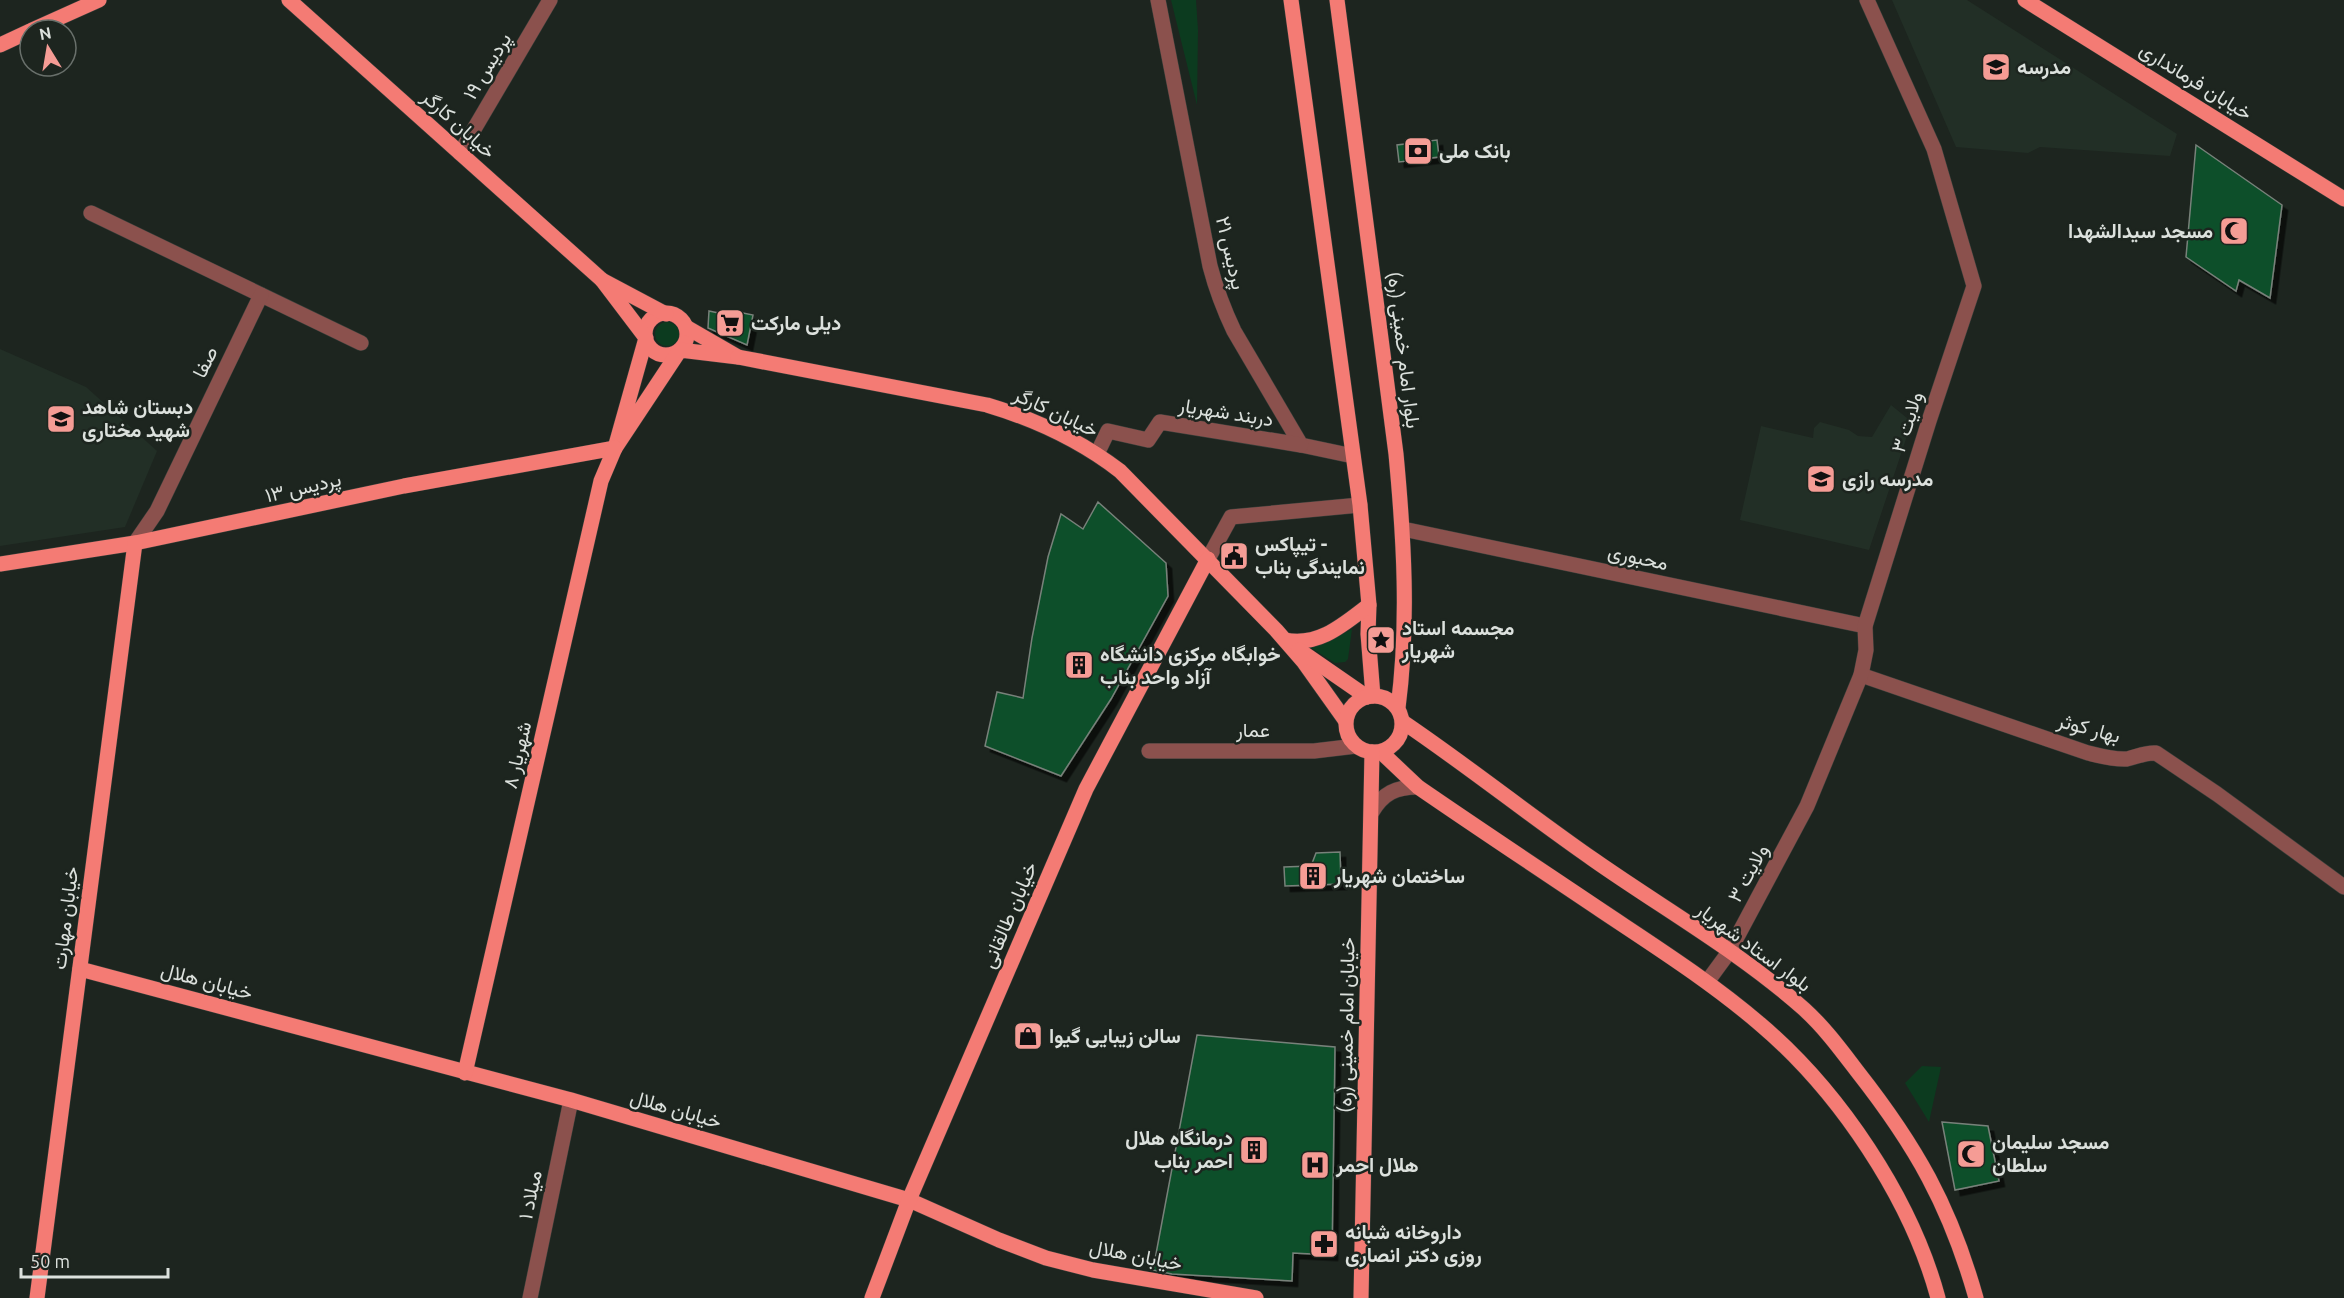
<svg xmlns="http://www.w3.org/2000/svg" width="2344" height="1298" font-family="Ubuntu,Vazirmatn,sans-serif">
<style>
.built{fill:#222f26}
.green{fill:#0c3b1f}
.building{fill:#0a5029;stroke:#78817a;stroke-width:1.5;filter:url(#shadow)}
.lines{fill:none;stroke-linecap:round;stroke-linejoin:round}
.minor-casing{stroke:#383f3a;stroke-width:16}
.major-casing{stroke:#383f3a;stroke-width:16}
.minor{stroke:#8b514d;stroke-width:15}
.major{stroke:#f47b74;stroke-width:15}
.labels{text-anchor:middle;stroke-width:5;stroke-linejoin:round;paint-order:stroke}
.street-label{font-size:20px;fill:#dce1dd;stroke:#1d251f}
.poi-label{font-size:20px;font-weight:bold;fill:#dce1dd;stroke:#1d251f;text-anchor:start}
</style>
<defs>
<filter id="shadow"><feDropShadow dx="5.5" dy="5.5" stdDeviation="0" flood-color="#0009"/></filter>
</defs>
<rect width="100%" height="100%" fill="#1d251f"/>
<g class="built">
<path d="M 1892,0 L 1967,0 L 2177,134 L 2170,156 L 2040,147 L 2028,153 L 1956,147 Z"/>
<path d="M 0,349 L 86,387 L 157,451 L 125,527 L 0,546 Z"/>
<path d="M 1891,405 L 1907,418 L 1908,433 L 1869,550 L 1740,520 L 1761,426 L 1813,438 L 1814,428 L 1820,422 L 1849,430 L 1858,436 L 1872,437 Z"/>
</g>
<g class="green">
<path d="M 1171,0 L 1196,0 L 1198,30 L 1197,105 Z"/>
<circle cx="667" cy="334" r="12"/>
<path d="M 1352,629 L 1348,659 L 1345,662 L 1335,663 L 1308,646 L 1332,640 Z"/>
<path d="M 1922,1066 L 1941,1067 L 1929,1122 L 1905,1083 Z"/>
</g>
<g class="building">
<path d="M 1437,140 L 1439,157 L 1399,162 L 1397,145 Z"/>
<path d="M 2196,145 L 2282,205 L 2270,298 L 2239,280 L 2236,291 L 2186,257 Z"/>
<path d="M 709,311 L 733,316 L 733,311 L 753,315 L 747,345 L 708,328 Z"/>
<path d="M 1098,502 L 1166,563 L 1168,596 L 1111,699 L 1061,776 L 985,746 L 997,692 L 1023,698 L 1032,638 L 1048,557 L 1061,514 L 1083,529 Z"/>
<path d="M 1340,852 L 1341,884 L 1285,886 L 1284,867 L 1311,866 L 1316,853 Z"/>
<path d="M 1197,1035 L 1335,1047 L 1332,1255 L 1293,1253 L 1292,1281 L 1172,1274 L 1153,1270 Z"/>
<path d="M 1942,1122 L 1988,1126 L 1999,1181 L 1955,1190 Z"/>
</g>
<g class="lines">
<g class="minor-casing">
<g id="minor">
<path d="M 1158,0 L 1210,266 C 1216,289 1224,310 1234,331 L 1301,445 L 1353,456"/>
<path d="M 460,153 L 550,0"/>
<path d="M 91,213 L 361,343"/>
<path d="M 1097,454 L 1108,431 L 1148,440 L 1160,422 L 1301,445"/>
<path d="M 1403,529 L 1865,626"/>
<path d="M 135,543 L 157,511 L 261,295"/>
<path d="M 1208,559 L 1231,517 L 1360,505"/>
<path d="M 1861,675 L 2088,753 C 2100,756 2114,760 2127,759 C 2137,757 2145,752 2156,753 L 2217,794 L 2344,887"/>
<path d="M 1149,751 L 1314,751 L 1356,746"/>
<path d="M 1372,812 C 1383,793 1396,787 1418,787"/>
<path d="M 1707,982 L 1729,952 L 1807,806 L 1861,675 L 1866,650 L 1865,626 L 1929,421 L 1974,286 L 1934,149 L 1867,0"/>
<path d="M 530,1298 L 571,1100"/>
</g>
</g>
<g class="major-casing">
<g id="major">
<path d="M 289,0 L 602,280"/>
<path d="M 1291,0 L 1360,505 L 1369,605 L 1368,634 L 1373,696"/>
<path d="M 1337,0 L 1396,454 C 1404,539 1409,623 1398,708"/>
<path d="M 2025,0 L 2344,199"/>
<path d="M 32,30 L 99,0"/>
<path d="M 0,45 L 30,31"/>
<circle cx="666" cy="334" r="21"/>
<path d="M 666,314 L 602,280 L 646,338 L 615,448 L 680,350 L 738,357 L 686,327"/>
<path d="M 738,357 L 987,405 C 1034,419 1081,441 1120,471 L 1276,630 L 1303,661 L 1345,720"/>
<path d="M 0,564 L 135,543 L 404,486 L 615,448"/>
<path d="M 1285,640 C 1319,647 1344,624 1369,605"/>
<path d="M 1299,650 L 1367,697"/>
<circle cx="1374" cy="724" r="28"/>
<path d="M 1403,722 C 1468,766 1529,815 1594,860 C 1664,909 1740,952 1804,1009 C 1824,1027 1841,1050 1857,1071 C 1916,1146 1950,1206 1976,1298"/>
<path d="M 1381,752 L 1418,787 C 1479,829 1541,870 1602,911 C 1656,947 1711,982 1760,1024 C 1839,1091 1911,1198 1938,1298"/>
<path d="M 80,969 L 571,1100 L 909,1200 L 999,1240 L 1046,1258 L 1093,1270 L 1256,1298"/>
<path d="M 465,1073 L 601,481 L 615,448"/>
<path d="M 37,1298 L 135,543"/>
<path d="M 872,1298 L 909,1200 L 1086,789 L 1208,559"/>
<path d="M 1361,1298 L 1372,752"/>
</g>
</g>
<use href="#minor" class="minor"/>
<use href="#major" class="major"/>
</g>
<defs>
<g id="school-square" transform="scale(1.5)"><rect x="-9" y="-9" width="18" height="18" rx="4" fill="#f59c95" stroke="#1d251f"/><path d="M0-5L7-2L0 1L-7-2ZM-4 1L0 2.5L4 1V4Q0 6-4 4Z" fill="#111"/></g>
<g id="bank-square" transform="scale(1.5)"><rect x="-9" y="-9" width="18" height="18" rx="4" fill="#f59c95" stroke="#1d251f"/><path d="M-6-4H6V4H-6ZM0-2.3a2.3 2.3 0 1 0 0 4.6a2.3 2.3 0 1 0 0-4.6Z" fill="#111"/></g>
<g id="mosque-square" transform="scale(1.5)"><rect x="-9" y="-9" width="18" height="18" rx="4" fill="#f59c95" stroke="#1d251f"/><path d="M3.5-4.9A6 6 0 1 0 3.5 4.9A5 5 0 1 1 3.5-4.9Z" fill="#111"/></g>
<g id="supermarket-square" transform="scale(1.5)"><rect x="-9" y="-9" width="18" height="18" rx="4" fill="#f59c95" stroke="#1d251f"/><path d="M-6-5.5h2.5l.6 2H6L4.5 2H-2.5L-4.4-4H-6ZM-1.5 3.2a1.3 1.3 0 1 0 .1 0ZM3 3.2a1.3 1.3 0 1 0 .1 0Z" fill="#111"/></g>
<g id="civic-square" transform="scale(1.5)"><rect x="-9" y="-9" width="18" height="18" rx="4" fill="#f59c95" stroke="#1d251f"/><path d="M-.6-6.5H3V-4.5H.6V-3L4-1V1h2V6H-6V1h2V-1L-.6-3ZM-1.2 2.5V6h2.4V2.5Z" fill="#111"/></g>
<g id="sight-square" transform="scale(1.5)"><rect x="-9" y="-9" width="18" height="18" rx="4" fill="#f59c95" stroke="#1d251f"/><path d="M0-6L1.8-2.2L6-1.7L2.9 1.2L3.7 5.4L0 3.3L-3.7 5.4L-2.9 1.2L-6-1.7L-1.8-2.2Z" fill="#111"/></g>
<g id="building-square" transform="scale(1.5)"><rect x="-9" y="-9" width="18" height="18" rx="4" fill="#f59c95" stroke="#1d251f"/><path d="M-4-6H4V6H1V3H-1V6H-4ZM-2.5-4.3h1.7v1.8h-1.7ZM.8-4.3h1.7v1.8H.8ZM-2.5-1h1.7V.8h-1.7ZM.8-1h1.7V.8H.8Z" fill="#111"/></g>
<g id="shop-square" transform="scale(1.5)"><rect x="-9" y="-9" width="18" height="18" rx="4" fill="#f59c95" stroke="#1d251f"/><path d="M-5-2.5h2.3a2.7 3.5 0 0 1 5.4 0H5L5.5 6h-11ZM-1.5-2.5h3a1.5 2.3 0 0 0-3 0Z" fill="#111"/></g>
<g id="hospital-square" transform="scale(1.5)"><rect x="-9" y="-9" width="18" height="18" rx="4" fill="#f59c95" stroke="#1d251f"/><path d="M-5-5h3v3.5h4V-5h3V5h-3V1.5h-4V5h-3Z" fill="#111"/></g>
<g id="pharmacy-square" transform="scale(1.5)"><rect x="-9" y="-9" width="18" height="18" rx="4" fill="#f59c95" stroke="#1d251f"/><path d="M-2-6h4v4h4v4h-4v4h-4v-4h-4v-4h4Z" fill="#111"/></g>
</defs>
<g fill-rule="evenodd">
<use href="#school-square" x="1996" y="67"/>
<use href="#bank-square" x="1418" y="151"/>
<use href="#mosque-square" x="2234" y="231"/>
<use href="#supermarket-square" x="730" y="323"/>
<use href="#school-square" x="61" y="419"/>
<use href="#school-square" x="1821" y="479"/>
<use href="#civic-square" x="1234" y="556"/>
<use href="#sight-square" x="1381" y="640"/>
<use href="#building-square" x="1079" y="665"/>
<use href="#building-square" x="1313" y="876"/>
<use href="#shop-square" x="1028" y="1036"/>
<use href="#building-square" x="1254" y="1150"/>
<use href="#mosque-square" x="1971" y="1154"/>
<use href="#hospital-square" x="1315" y="1165"/>
<use href="#pharmacy-square" x="1324" y="1244"/>
</g>
<g class="labels">
<g class="street-label">
<text transform="translate(487 66) rotate(-59)" y="7">پردیس ۱۹</text>
<text transform="translate(2196 81) rotate(32)" y="7">خیابان فرمانداری</text>
<text transform="translate(459 124) rotate(42)" y="7">خیابان کارگر</text>
<text transform="translate(1231 253) rotate(77)" y="7">پردیس ۲۱</text>
<text transform="translate(1404 350) rotate(83)" y="7">بلوار امام خمینی (ره)</text>
<text transform="translate(205 362) rotate(-64)" y="7">صفا</text>
<text transform="translate(1056 412) rotate(25)" y="7">خیابان کارگر</text>
<text transform="translate(1226 412) rotate(9)" y="7">دربند شهریار</text>
<text transform="translate(1907 422) rotate(-72)" y="7">ولایت ۳</text>
<text transform="translate(303 487) rotate(-13)" y="7">پردیس ۱۳</text>
<text transform="translate(1638 557) rotate(12)" y="7">محبوری</text>
<text transform="translate(2089 728) rotate(15)" y="7">بهار کوثر</text>
<text x="1253" y="737">عمار</text>
<text transform="translate(517 755) rotate(-77)" y="7">شهریار ۸</text>
<text transform="translate(1748 873) rotate(-61)" y="7">ولایت ۳</text>
<text transform="translate(1009 915) rotate(-67)" y="7">خیابان طالقانی</text>
<text transform="translate(65 918) rotate(-83)" y="7">خیابان مهارت</text>
<text transform="translate(1754 947) rotate(36)" y="7">بلوار استاد شهریار</text>
<text transform="translate(207 981) rotate(15)" y="7">خیابان هلال</text>
<text transform="translate(1346 1025) rotate(-89)" y="7">خیابان امام خمینی (ره)</text>
<text transform="translate(676 1109) rotate(16)" y="7">خیابان هلال</text>
<text transform="translate(530 1195) rotate(-78)" y="7">میلاد ۱</text>
<text transform="translate(1136 1255) rotate(11)" y="7">خیابان هلال</text>
</g>
<g class="poi-label">
<text x="2017" y="74">مدرسه</text>
<text x="1439" y="158">بانک ملی</text>
<text x="2213" y="238" text-anchor="end">مسجد سیدالشهدا</text>
<text x="751" y="330">دیلی مارکت</text>
<text x="82" y="414">دبستان شاهد<tspan x="82" dy="23">شهید مختاری</tspan></text>
<text x="1842" y="486">مدرسه رازی</text>
<text x="1255" y="551">تیپاکس -<tspan x="1255" dy="23">نمایندگی بناب</tspan></text>
<text x="1402" y="635">مجسمه استاد<tspan x="1402" dy="23">شهریار</tspan></text>
<text x="1100" y="661">خوابگاه مرکزی دانشگاه<tspan x="1100" dy="23">آزاد واحد بناب</tspan></text>
<text x="1334" y="883">ساختمان شهریار</text>
<text x="1049" y="1043">سالن زیبایی گیوا</text>
<text x="1233" y="1145" text-anchor="end">درمانگاه هلال<tspan x="1233" dy="23">احمر بناب</tspan></text>
<text x="1992" y="1149">مسجد سلیمان<tspan x="1992" dy="23">سلطان</tspan></text>
<text x="1336" y="1172">هلال احمر</text>
<text x="1345" y="1239">داروخانه شبانه<tspan x="1345" dy="23">روزی دکتر انصاری</tspan></text>
</g>
</g>
<g transform="translate(48 48) rotate(349)"><circle r="28" fill="#1d251f" stroke="#69706b" stroke-width="1.5"/>
<path d="M0-4.5L10 22L0 15L-10 22Z" fill="#f59c95"/>
<text y="-9" font-size="16" font-weight="bold" text-anchor="middle" fill="#dce1dd">N</text>
</g>
<path d="M21 1268v9h147v-9" fill="none" stroke="#dce1dd" stroke-width="3"/>
<text x="30" y="1268" font-size="18" fill="#dce1dd" stroke="#1d251f" stroke-width="4.5" paint-order="stroke">50 m</text>
</svg>
